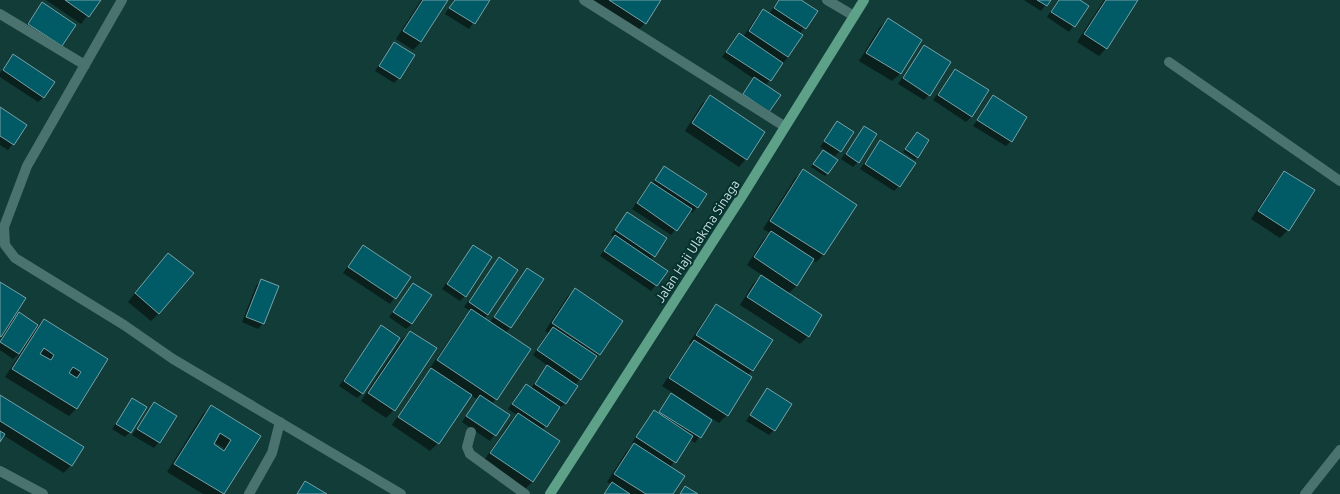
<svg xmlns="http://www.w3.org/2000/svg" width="1340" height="494" font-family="Ubuntu,sans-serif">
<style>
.shadow{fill:#0007;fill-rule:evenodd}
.building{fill:#005b67;stroke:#77a1a8;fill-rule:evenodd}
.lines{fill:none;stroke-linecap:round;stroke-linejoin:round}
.minor{stroke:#4a726e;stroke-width:10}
.major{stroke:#5da189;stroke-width:10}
.labels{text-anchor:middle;stroke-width:4;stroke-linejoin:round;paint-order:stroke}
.street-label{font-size:13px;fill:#c9dfdc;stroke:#05312e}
</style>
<rect width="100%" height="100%" fill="#123c38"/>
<g class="shadow">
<path d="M 46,0 L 99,0 L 81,24 Z"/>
<path d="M 421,0 L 447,0 L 421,42 L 413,50 L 396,39 Z"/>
<path d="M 454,0 L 489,0 L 469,29 L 445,14 Z"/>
<path d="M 583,0 L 660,0 L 645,23 L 636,33 Z"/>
<path d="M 779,0 L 799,0 L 817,12 L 799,34 L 788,57 L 765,86 L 779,96 L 738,100 L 754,79 L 722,57 L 734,39 L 739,34 L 743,37 L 758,15 L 763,10 L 769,14 Z"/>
<path d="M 1024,0 L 1049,0 L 1041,11 Z"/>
<path d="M 1058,0 L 1078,0 L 1087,6 L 1069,32 L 1047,17 Z"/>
<path d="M 1104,0 L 1137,0 L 1106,48 L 1099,56 L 1077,42 Z"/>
<path d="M 42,4 L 61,46 L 23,29 Z"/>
<path d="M 888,19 L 921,40 L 900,74 L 892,81 L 859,61 L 880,27 Z"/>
<path d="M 394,43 L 399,78 L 394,83 L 375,71 Z"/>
<path d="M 924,47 L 929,95 L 924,100 L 898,84 Z"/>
<path d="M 13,56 L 44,97 L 38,102 L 0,77 L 0,73 Z"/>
<path d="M 955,70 L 972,116 L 966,122 L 933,100 Z"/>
<path d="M 710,97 L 746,159 L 739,167 L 685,131 L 702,104 Z"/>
<path d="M 994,97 L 1011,141 L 1006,146 L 973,126 Z"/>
<path d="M 0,109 L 26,126 L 8,150 L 0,145 Z"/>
<path d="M 838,122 L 840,151 L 835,156 L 820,147 Z"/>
<path d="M 864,127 L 858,162 L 853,167 L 841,159 Z"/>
<path d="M 917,133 L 917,157 L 915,160 L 903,152 Z"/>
<path d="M 880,141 L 899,186 L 894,191 L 860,169 Z"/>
<path d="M 823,151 L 828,173 L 825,176 L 811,167 Z"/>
<path d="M 664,167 L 705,194 L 697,207 L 692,213 L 689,211 L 671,235 L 632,209 L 646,188 L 652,184 Z"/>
<path d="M 803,171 L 856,205 L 823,255 L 816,262 L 812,260 L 797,285 L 788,294 L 808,336 L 800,344 L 740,305 L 753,284 L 762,275 L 747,265 L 763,240 L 770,233 L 763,229 L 795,178 Z"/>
<path d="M 1284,172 L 1288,230 L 1280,238 L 1251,219 L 1277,180 Z"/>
<path d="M 627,213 L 654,256 L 650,260 L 667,271 L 651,291 L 600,256 L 613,237 L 611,235 Z"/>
<path d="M 363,246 L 409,277 L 390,304 L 343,273 Z"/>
<path d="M 473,246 L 465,296 L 460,301 L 442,289 Z"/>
<path d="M 499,259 L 488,314 L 484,318 L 490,322 L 527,269 L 511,327 L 505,333 L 530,349 L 492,404 L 509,415 L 490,441 L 462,422 L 477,399 L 470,395 L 438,443 L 430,451 L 392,425 L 424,377 L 432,369 L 430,368 L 464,318 L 470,311 L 464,307 Z"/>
<path d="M 161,262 L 159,313 L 151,321 L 128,302 Z"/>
<path d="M 261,280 L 263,323 L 258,329 L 242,322 L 256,286 Z"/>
<path d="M 0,283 L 11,321 L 19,314 L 34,330 L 44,320 L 107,359 L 77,408 L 69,416 L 5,377 L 21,352 L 13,359 L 0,350 L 0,341 L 3,335 L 0,337 Z"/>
<path d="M 413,284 L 412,324 L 406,329 L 389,317 Z"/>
<path d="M 575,290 L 599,354 L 575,385 L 577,386 L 565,404 L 559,408 L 542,430 L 559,442 L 532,482 L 525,489 L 483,462 L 510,422 L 517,415 L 508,409 L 521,390 L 526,385 L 531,388 L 548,366 L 533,355 L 548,333 L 545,331 L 567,297 Z"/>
<path d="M 716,305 L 752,371 L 747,375 L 727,415 L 719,423 L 662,386 L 691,344 L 689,343 L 709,313 Z"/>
<path d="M 381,327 L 363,393 L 357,398 L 339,386 Z"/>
<path d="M 410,332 L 435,348 L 394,410 L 386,418 L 361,401 L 402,339 Z"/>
<path d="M 767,390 L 774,430 L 769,435 L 746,421 Z"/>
<path d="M 671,395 L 711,420 L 695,443 L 690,439 L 670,467 L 672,494 L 603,494 L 611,484 L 607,482 L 626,452 L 634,444 L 632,443 L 649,417 L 654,412 L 657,414 Z"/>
<path d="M 0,397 L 71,465 L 64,473 L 3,435 L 0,440 Z"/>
<path d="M 132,399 L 130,432 L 125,437 L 112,429 Z"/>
<path d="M 154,403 L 159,442 L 154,448 L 132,435 Z"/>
<path d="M 211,406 L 259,436 L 223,494 L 203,494 L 167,472 L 203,414 ZM 214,442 L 224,448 L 222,451 L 212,445 Z"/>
</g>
<g class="building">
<path d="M 65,0 L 101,0 L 89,17 Z"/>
<path d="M 423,0 L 448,0 L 421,42 L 403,31 Z"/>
<path d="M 455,0 L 490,0 L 475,24 L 449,8 Z"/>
<path d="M 609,0 L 661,0 L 646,24 Z"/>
<path d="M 779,0 L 801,0 L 818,11 L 806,29 L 774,8 Z"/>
<path d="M 1037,0 L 1051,0 L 1047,6 Z"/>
<path d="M 1059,0 L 1080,0 L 1089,6 L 1075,27 L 1051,12 Z"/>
<path d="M 1106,0 L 1138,0 L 1107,49 L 1084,34 Z"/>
<path d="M 42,2 L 76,25 L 62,46 L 28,24 Z"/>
<path d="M 763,9 L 803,35 L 788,57 L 749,31 Z"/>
<path d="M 888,18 L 922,40 L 901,74 L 866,53 Z"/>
<path d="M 739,33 L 783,63 L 771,81 L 726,52 Z"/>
<path d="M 394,42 L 415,55 L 400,79 L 379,66 Z"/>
<path d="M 924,45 L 951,62 L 930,96 L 903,78 Z"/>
<path d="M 13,54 L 55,82 L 44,98 L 3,70 Z"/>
<path d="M 955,69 L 989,90 L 972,117 L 938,95 Z"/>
<path d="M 754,77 L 781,95 L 769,112 L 743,94 Z"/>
<path d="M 710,95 L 765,132 L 747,160 L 692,123 Z"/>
<path d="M 993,95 L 1027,117 L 1012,142 L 977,120 Z"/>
<path d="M 0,107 L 27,125 L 14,145 L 0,136 Z"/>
<path d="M 837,121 L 854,132 L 841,152 L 824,141 Z"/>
<path d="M 864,126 L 877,134 L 859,163 L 846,154 Z"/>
<path d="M 917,132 L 929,140 L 918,158 L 905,149 Z"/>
<path d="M 880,140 L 916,163 L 900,187 L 865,164 Z"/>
<path d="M 823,150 L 838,160 L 828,174 L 813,164 Z"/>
<path d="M 664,166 L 707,194 L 698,208 L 655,180 Z"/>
<path d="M 803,169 L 857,205 L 824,255 L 770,221 Z"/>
<path d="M 1284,171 L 1315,190 L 1289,231 L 1258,211 Z"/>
<path d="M 651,182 L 692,209 L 677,231 L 637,203 Z"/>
<path d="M 627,212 L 667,238 L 655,257 L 615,230 Z"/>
<path d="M 771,231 L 814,259 L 797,286 L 754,257 Z"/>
<path d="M 615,235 L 668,271 L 657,286 L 604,251 Z"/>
<path d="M 363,245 L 411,277 L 396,299 L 348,267 Z"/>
<path d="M 473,245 L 492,257 L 466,297 L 447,284 Z"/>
<path d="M 168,253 L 194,273 L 159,314 L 135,293 Z"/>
<path d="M 499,257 L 518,270 L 488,315 L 469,302 Z"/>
<path d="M 527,268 L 544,279 L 511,328 L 494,317 Z"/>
<path d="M 761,275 L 822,315 L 809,337 L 747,297 Z"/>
<path d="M 261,279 L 279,286 L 264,324 L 246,317 Z"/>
<path d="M 0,282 L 26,298 L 1,337 L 0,336 Z"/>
<path d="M 413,283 L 432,295 L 412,324 L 393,312 Z"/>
<path d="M 575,288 L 623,321 L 600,355 L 552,323 Z"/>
<path d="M 716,304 L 773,340 L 753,371 L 696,335 Z"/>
<path d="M 471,309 L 531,349 L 497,400 L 437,360 Z"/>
<path d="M 19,312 L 38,325 L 19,354 L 0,342 Z"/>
<path d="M 44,319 L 108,359 L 77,409 L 12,369 ZM 44,348 L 54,355 L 51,360 L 40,354 ZM 73,367 L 81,372 L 77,378 L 69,373 Z"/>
<path d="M 381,325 L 400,338 L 363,394 L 344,381 Z"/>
<path d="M 553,327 L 597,356 L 581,380 L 537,350 Z"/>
<path d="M 410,331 L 437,348 L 395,411 L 368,393 Z"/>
<path d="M 694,340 L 752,377 L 728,416 L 669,378 Z"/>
<path d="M 547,365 L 578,386 L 566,404 L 535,384 Z"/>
<path d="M 431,368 L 472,395 L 439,444 L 398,417 Z"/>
<path d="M 526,384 L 560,407 L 547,427 L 512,404 Z"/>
<path d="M 767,388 L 792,404 L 775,431 L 750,415 Z"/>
<path d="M 671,393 L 712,420 L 701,438 L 659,412 Z"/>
<path d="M 0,395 L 84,447 L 72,466 L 0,421 Z"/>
<path d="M 480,395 L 510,415 L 496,436 L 466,416 Z"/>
<path d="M 132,398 L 147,407 L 131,433 L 116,424 Z"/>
<path d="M 154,402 L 177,416 L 160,443 L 137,429 Z"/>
<path d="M 211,405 L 261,436 L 224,494 L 174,464 ZM 220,433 L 231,440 L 224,451 L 214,444 Z"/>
<path d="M 654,410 L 693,436 L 676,463 L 636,437 Z"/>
<path d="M 518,413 L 560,441 L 533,482 L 490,453 Z"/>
<path d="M 0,431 L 5,434 L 0,442 Z"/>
<path d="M 634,443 L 685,476 L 673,494 L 646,494 L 614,474 Z"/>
<path d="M 305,481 L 327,494 L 297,494 Z"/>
<path d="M 612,482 L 630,494 L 604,494 Z"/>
<path d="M 685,486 L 698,494 L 680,494 Z"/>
</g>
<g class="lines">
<g class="minor">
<path d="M 122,0 L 27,166 L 4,227 L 5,245 L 15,258 L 124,325 L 173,359 L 401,494"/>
<path d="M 584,0 L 784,126"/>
<path d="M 827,0 L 854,16"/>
<path d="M 0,14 L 85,65"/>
<path d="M 1169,62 L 1340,181"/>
<path d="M 471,432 L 467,447 L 470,454 L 525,494"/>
<path d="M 0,471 L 43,494"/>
<path d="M 249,494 L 272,453 L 280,422"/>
<path d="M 1305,494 L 1340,450"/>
</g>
<path class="major" d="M 550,494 L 744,193 L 864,0"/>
</g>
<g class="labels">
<g class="street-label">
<text transform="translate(697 241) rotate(-57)" y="5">Jalan Haji Ulakma Sinaga</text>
</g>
</g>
</svg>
